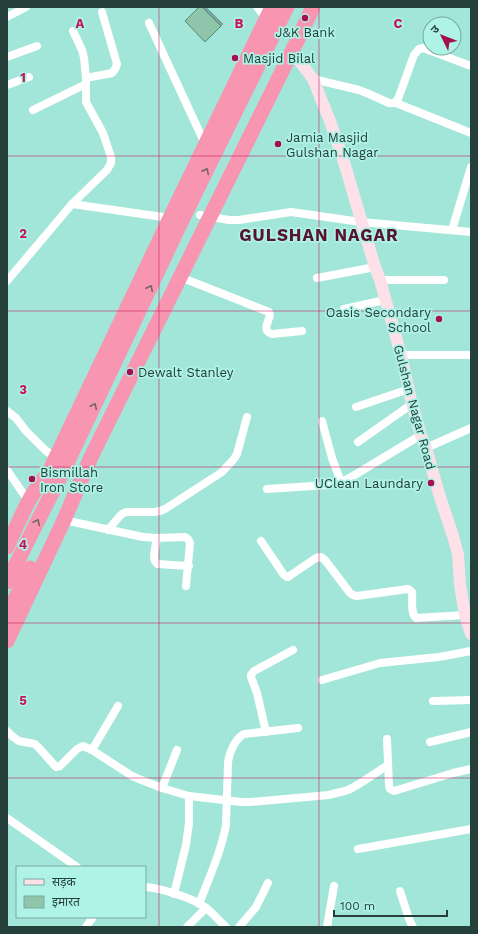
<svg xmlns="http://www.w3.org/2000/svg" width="478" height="934" font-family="'Work Sans','Noto Sans Devanagari',sans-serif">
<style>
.building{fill:#8fc5aa;stroke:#548970;filter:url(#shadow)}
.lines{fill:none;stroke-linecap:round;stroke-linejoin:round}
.street{stroke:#fff;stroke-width:8}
.secondary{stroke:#fde0e8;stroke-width:12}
.highway{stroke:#f896b1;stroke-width:15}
.oneway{stroke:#79626a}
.grid{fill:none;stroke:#c2185b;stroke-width:1;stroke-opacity:0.55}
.poi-dot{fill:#a30f51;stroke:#aff2e6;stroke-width:1.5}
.labels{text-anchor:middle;stroke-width:3.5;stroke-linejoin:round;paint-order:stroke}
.poi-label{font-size:13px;fill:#25403b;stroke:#aff2e6;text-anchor:start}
.street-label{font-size:13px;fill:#25403b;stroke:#aff2e6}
.district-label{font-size:17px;font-weight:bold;letter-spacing:1px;fill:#57142d;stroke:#aff2e6}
.grid-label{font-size:13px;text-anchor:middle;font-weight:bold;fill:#c2185b;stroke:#aff2e6;stroke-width:3.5;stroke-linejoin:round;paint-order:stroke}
</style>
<defs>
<filter id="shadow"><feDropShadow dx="2" dy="-2" stdDeviation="0" flood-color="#0004"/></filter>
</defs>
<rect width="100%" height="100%" fill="#a2e5d9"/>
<path class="building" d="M 199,7 L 202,7 L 221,26 L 205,42 L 185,21 Z"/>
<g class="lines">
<g class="street">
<path d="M 257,7 L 266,18"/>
<path d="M 7,17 L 26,7"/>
<path d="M 149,23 L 205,144"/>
<path d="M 7,57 L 37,46"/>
<path d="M 86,78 L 112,73 C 115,70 116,68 117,64 L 102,12"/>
<path d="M 313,79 L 359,90 L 369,94 L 389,103 C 393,104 395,103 398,99 L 414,55 L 419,49 L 423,48 L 471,66"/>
<path d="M 7,85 L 29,77"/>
<path d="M 396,103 L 471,133"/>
<path d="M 33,110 L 86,84"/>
<path d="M 72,204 L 170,218"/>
<path d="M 200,215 L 229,220 L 239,220 L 291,212 L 361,222 L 471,232"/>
<path d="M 452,230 L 471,167"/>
<path d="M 180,277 L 269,312 L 270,315 C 268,323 262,331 272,334 L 302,331"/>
<path d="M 317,278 L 375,267"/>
<path d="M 380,280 L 444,280"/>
<path d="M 7,281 L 72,204 L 107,170 L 111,163 L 111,157 L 103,133 L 86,102 L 86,78 L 84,58 L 82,50 L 73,31"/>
<path d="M 344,309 L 385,300"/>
<path d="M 401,355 L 471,355"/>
<path d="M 356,407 L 409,389"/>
<path d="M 7,411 L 16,418 L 26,431 L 45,450 L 56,458"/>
<path d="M 322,421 L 332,458 L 341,482"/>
<path d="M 358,442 L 412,404"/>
<path d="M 426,448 L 471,428"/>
<path d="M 7,470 L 29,502"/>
<path d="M 267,489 L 329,485 L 341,482 L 353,476 L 421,435"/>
<path d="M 64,520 L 143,537 L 157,538 L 185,537 C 188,538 189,540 190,543 L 186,586"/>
<path d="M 108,530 L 119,517 L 122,514 L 126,512 L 154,512 L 160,511 L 165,509 L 222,472 L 234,459 L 237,454 L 247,417"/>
<path d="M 157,538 C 156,546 151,558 157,564 L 189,566"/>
<path d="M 261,541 L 284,575 L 287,577 L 288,577 L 316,558 L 321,557 L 325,560 L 350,593 L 353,595 L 357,596 L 408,589 L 412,592 C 413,600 410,613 416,618 L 465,615 L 468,616"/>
<path d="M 322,680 L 380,663 L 439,657 L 471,651"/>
<path d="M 433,701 L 471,700"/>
<path d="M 7,731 L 12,736 L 19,741 L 35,744 L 39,748 L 56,767 L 60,766 L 77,749 L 83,746 L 92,750 L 132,776 L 139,779 L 162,788 L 189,796 L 241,802 L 250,802 L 329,795 C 335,793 342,792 348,790 C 361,784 375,773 388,765"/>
<path d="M 266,732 L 257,693 L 251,677 L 251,675 L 254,671 L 293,650"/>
<path d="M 387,739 L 389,786 L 390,789 L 394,791 L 453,773 L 471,769"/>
<path d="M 430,742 L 471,732"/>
<path d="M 92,750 L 118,706"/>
<path d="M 162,788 L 177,750"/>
<path d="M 7,818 L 77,867"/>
<path d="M 358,849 L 471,829"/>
<path d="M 145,887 C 161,888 192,898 205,907 C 213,913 219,921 226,927"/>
<path d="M 400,891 L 409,919 L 413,927"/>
<path d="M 174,894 L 186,845 L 189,823 L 189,796"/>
<path d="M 199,904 C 209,878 221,852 226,825 L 228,762 C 229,753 235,739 244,734 L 298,728"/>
<path d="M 86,927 L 93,917"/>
<path d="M 187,927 L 206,908"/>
<path d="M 239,927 L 256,907 L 268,883"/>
<path d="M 327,927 L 334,886"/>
</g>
<path class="secondary" d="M 292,51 L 313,79 L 330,121 L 344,162 L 375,267 L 380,280 L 401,355 L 412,404 L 421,435 L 426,448 L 439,494 L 453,536 L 458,554 L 460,585 L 465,615 L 471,634"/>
<g class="highway">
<path d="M 49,472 L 170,218 L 272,7"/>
<path d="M 7,547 C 19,522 33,483 56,467"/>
<path d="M 7,582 L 67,463 L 183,218 L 287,7"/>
<path d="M 7,616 L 30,568"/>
<path d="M 7,641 L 64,520 L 91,457 L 298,39 L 313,7"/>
</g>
</g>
<defs><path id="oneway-chevron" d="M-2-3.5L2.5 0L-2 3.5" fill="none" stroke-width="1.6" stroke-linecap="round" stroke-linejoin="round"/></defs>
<g class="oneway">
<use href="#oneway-chevron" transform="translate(206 171) rotate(-64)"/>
<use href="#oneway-chevron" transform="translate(150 288) rotate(-65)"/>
<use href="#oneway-chevron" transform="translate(94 406) rotate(-64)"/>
<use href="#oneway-chevron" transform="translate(37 522) rotate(-63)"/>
</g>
<path class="grid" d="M 159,7 L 159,927M 319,7 L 319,927M 7,156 L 471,156M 7,311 L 471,311M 7,467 L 471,467M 7,623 L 471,623M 7,778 L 471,778"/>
<g class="poi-dot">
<circle cx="305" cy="18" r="4"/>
<circle cx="235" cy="58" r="4"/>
<circle cx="278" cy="144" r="4"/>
<circle cx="439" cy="319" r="4"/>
<circle cx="130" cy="372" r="4"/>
<circle cx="32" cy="479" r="4"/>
<circle cx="431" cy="483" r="4"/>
</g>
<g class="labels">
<g class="poi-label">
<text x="305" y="37" text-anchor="middle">J&amp;K Bank</text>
<text x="243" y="63">Masjid Bilal</text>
<text x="286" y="142">Jamia Masjid<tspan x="286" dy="15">Gulshan Nagar</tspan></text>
<text x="431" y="317" text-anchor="end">Oasis Secondary<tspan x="431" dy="15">School</tspan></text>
<text x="138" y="377">Dewalt Stanley</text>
<text x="40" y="477">Bismillah<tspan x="40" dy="15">Iron Store</tspan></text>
<text x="423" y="488" text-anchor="end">UClean Laundary</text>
</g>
<g class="street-label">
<text transform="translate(415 407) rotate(75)" y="5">Gulshan Nagar Road</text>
</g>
<g class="district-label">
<text x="319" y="241">GULSHAN NAGAR</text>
</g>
</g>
<g class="grid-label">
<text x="80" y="28">A</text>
<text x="239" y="28">B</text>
<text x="398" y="28">C</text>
<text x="23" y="82">1</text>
<text x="23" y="238">2</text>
<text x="23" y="394">3</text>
<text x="23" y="549">4</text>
<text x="23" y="705">5</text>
</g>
<rect width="478" height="934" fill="none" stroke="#25403b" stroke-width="16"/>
<rect x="16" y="866" width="130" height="52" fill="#aff2e6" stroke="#78aba2"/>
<rect x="24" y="879" width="20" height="6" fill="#fde0e8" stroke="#78aba2"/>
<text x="52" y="886" font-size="12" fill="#25403b">सड़क</text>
<rect x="24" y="896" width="20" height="12" fill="#8fc5aa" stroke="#78aba2"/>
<text x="52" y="906" font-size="12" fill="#25403b">इमारत</text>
<g transform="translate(442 36) rotate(313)"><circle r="19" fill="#aff2e6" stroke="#78aba2"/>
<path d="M0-3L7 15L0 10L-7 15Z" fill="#a30f51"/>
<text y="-6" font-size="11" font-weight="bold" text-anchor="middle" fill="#25403b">उ</text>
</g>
<path d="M334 910v6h113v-6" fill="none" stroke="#25403b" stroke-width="2"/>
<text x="340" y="910" font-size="12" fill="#25403b" stroke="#aff2e6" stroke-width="3" paint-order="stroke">100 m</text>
</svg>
